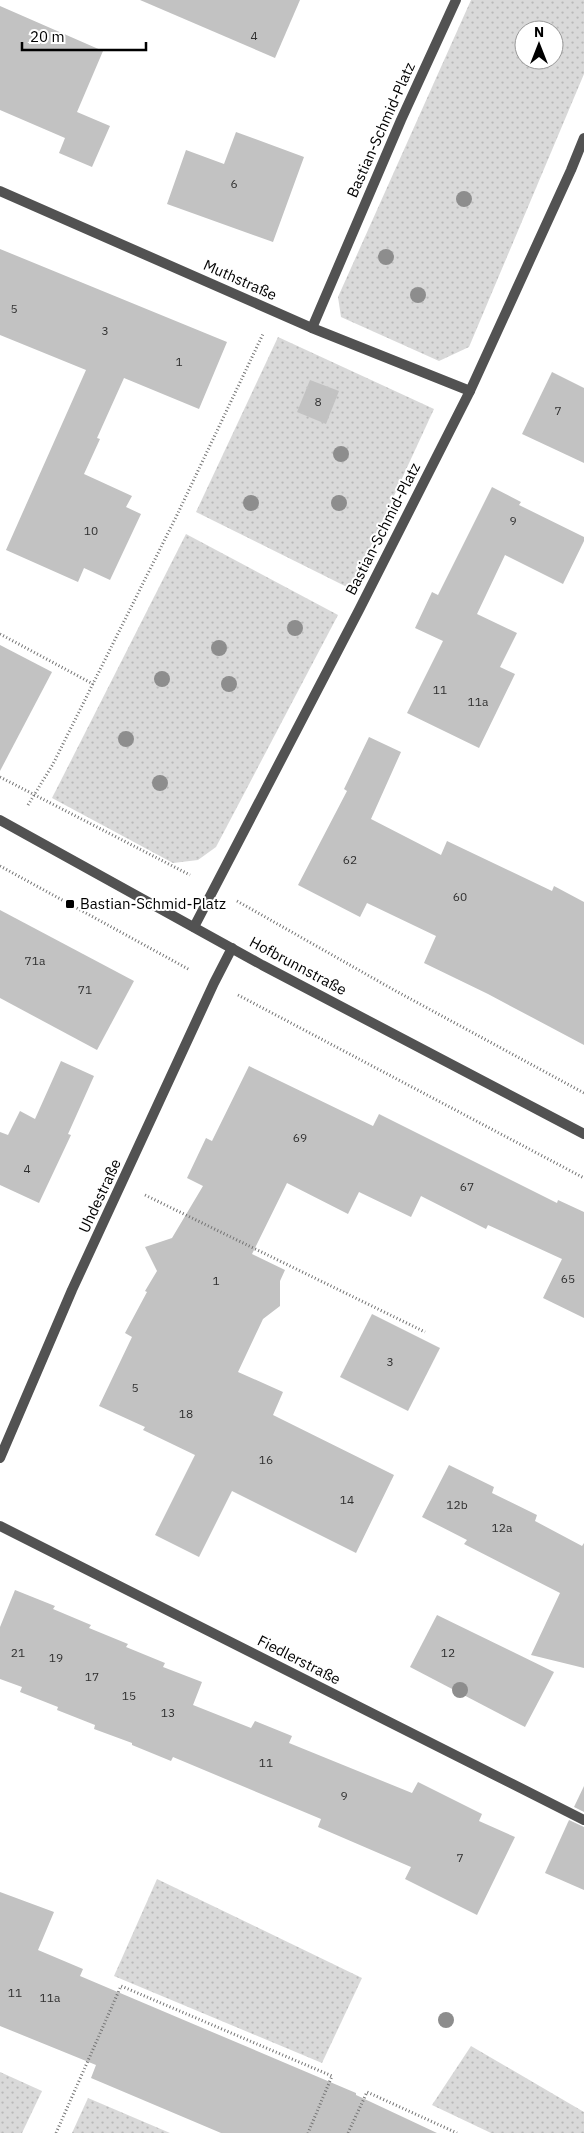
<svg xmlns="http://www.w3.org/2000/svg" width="584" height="2133" font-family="'IBM Plex Sans',sans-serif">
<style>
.grass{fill:url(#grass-dots);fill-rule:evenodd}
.building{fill:#c2c2c2}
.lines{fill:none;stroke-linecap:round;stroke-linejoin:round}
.path{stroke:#747474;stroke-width:3;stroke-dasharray:1 2.5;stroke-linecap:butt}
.minor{stroke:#525252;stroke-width:10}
.tree{fill:#8d8d8d}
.poi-dot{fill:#000;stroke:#fff;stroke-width:2}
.labels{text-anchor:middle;stroke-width:4;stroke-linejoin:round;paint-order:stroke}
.number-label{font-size:12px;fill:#303030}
.street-label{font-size:15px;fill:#000;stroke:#fff}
.poi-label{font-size:15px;fill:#000;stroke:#fff;text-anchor:start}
</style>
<defs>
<pattern id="grass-dots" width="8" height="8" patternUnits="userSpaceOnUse" patternTransform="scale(1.25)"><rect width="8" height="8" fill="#d9d9d9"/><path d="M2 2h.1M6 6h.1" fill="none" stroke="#b8b8b8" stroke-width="1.8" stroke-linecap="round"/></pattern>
</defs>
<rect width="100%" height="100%" fill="#fff"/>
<g class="grass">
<path d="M 471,0 L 584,0 L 584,74 L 469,347 L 439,361 L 341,317 L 338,297 ZM 524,30 L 554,30 L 554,60 L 524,60 Z"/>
<path d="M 278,337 L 434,409 L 351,589 L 196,512 Z"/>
<path d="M 186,534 L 338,615 L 216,847 L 198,860 L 173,863 L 52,798 Z"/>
<path d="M 157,1879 L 362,1978 L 322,2063 L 114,1976 Z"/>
<path d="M 471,2046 L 584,2112 L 584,2133 L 491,2133 L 432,2105 Z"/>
<path d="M 0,2072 L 42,2091 L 22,2133 L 0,2133 Z"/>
<path d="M 88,2098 L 170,2133 L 72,2133 Z"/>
</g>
<g class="building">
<path d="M 140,0 L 300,0 L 275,58 Z"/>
<path d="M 0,6 L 103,51 L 77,112 L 110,126 L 92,167 L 59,153 L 65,138 L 0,110 Z"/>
<path d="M 236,132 L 304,157 L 273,242 L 167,204 L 186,150 L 224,164 Z"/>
<path d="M 0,249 L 227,342 L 199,409 L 124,378 L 97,438 L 100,439 L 84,474 L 132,496 L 126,507 L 141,514 L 110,580 L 84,568 L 78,582 L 6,550 L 86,370 L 0,335 Z"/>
<path d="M 552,372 L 584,388 L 584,463 L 522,434 Z"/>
<path d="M 310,380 L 339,391 L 326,424 L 297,412 Z"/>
<path d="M 492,487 L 521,502 L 519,505 L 584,537 L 584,541 L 563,584 L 505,555 L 477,614 L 517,633 L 500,667 L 515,674 L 479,748 L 407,713 L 443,641 L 415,628 L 432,592 L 438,595 Z"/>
<path d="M 0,645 L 52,672 L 0,771 Z"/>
<path d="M 369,737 L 401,752 L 371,819 L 441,855 L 447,841 L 552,891 L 554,886 L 584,902 L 584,1045 L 488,994 L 424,963 L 436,936 L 367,903 L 360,917 L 298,885 L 347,791 L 344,789 Z"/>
<path d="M 0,910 L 134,981 L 97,1050 L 0,998 Z"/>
<path d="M 61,1061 L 94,1076 L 68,1134 L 71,1135 L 39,1203 L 0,1185 L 0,1132 L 8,1135 L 20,1111 L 35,1119 Z"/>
<path d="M 249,1066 L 373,1126 L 379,1114 L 557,1203 L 558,1200 L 584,1212 L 584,1318 L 543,1298 L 562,1259 L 488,1225 L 486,1229 L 421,1196 L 411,1217 L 359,1192 L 348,1214 L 287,1183 L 252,1254 L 285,1270 L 280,1281 L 280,1306 L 263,1319 L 238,1372 L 283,1392 L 273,1415 L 394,1475 L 356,1553 L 232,1491 L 199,1557 L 155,1535 L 195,1455 L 143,1430 L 145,1427 L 99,1406 L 132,1337 L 125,1333 L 147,1292 L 145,1291 L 157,1271 L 145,1247 L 172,1238 L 203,1186 L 187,1178 L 206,1138 L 212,1141 Z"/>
<path d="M 372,1314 L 440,1348 L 408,1411 L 340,1377 Z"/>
<path d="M 449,1465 L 494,1487 L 492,1493 L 537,1515 L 535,1521 L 582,1546 L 584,1543 L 584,1668 L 531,1655 L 560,1593 L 464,1544 L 467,1540 L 422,1517 Z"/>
<path d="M 15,1590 L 55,1606 L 53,1609 L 91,1625 L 89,1628 L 128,1644 L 126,1647 L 165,1663 L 163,1667 L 202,1682 L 193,1705 L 251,1728 L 255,1721 L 292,1736 L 289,1743 L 412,1793 L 418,1782 L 482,1814 L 479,1821 L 515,1837 L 477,1915 L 405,1879 L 411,1867 L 318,1827 L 321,1819 L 173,1757 L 171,1761 L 132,1745 L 132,1743 L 94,1729 L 95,1725 L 57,1710 L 58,1707 L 20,1692 L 22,1687 L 0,1679 L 0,1627 Z"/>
<path d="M 437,1615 L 554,1672 L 525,1727 L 410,1667 Z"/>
<path d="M 584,1786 L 584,1812 L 574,1807 Z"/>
<path d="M 569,1820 L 584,1827 L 584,1890 L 545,1873 Z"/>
<path d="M 0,1892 L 54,1912 L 38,1950 L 83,1969 L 80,1976 L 356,2093 L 356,2095 L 437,2133 L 221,2133 L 91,2078 L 96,2065 L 0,2026 Z"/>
</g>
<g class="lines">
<g class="path">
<path d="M 0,634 L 93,684"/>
<path d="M 0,777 L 190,875"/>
<path d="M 28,805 L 53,764 L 177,515 L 263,334"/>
<path d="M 0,866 L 190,970"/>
<path d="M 237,901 L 394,990 L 584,1093"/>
<path d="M 238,995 L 584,1178"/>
<path d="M 145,1195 L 425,1332"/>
<path d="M 56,2133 L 121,1986 L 332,2076 L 308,2133"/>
<path d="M 348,2133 L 367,2092 L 457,2133"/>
</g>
<g class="minor">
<path d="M 0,191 L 312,328 L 470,391"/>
<path d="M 312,328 L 401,120 L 456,0"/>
<path d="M 0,820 L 262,965 L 584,1134"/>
<path d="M 194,927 L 359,610 L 470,391 L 571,170 L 584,138"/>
<path d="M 0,1458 L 72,1290 L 214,983 L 232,948"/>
<path d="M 0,1526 L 584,1820"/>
</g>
</g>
<g class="tree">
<circle cx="464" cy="199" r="8"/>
<circle cx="386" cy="257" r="8"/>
<circle cx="418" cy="295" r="8"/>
<circle cx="341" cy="454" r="8"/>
<circle cx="251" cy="503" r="8"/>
<circle cx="339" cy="503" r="8"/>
<circle cx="295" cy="628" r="8"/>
<circle cx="219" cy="648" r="8"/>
<circle cx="162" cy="679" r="8"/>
<circle cx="229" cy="684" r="8"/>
<circle cx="126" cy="739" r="8"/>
<circle cx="160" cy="783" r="8"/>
<circle cx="460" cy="1690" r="8"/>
<circle cx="446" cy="2020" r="8"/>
</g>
<rect class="poi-dot" x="65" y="899" width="10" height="10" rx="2.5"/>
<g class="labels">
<g class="number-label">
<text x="254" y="40">4</text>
<text x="234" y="188">6</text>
<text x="14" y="313">5</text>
<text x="105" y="335">3</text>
<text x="179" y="366">1</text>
<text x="318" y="406">8</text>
<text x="558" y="415">7</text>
<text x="513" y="525">9</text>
<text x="91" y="535">10</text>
<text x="440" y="694">11</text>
<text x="478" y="706">11a</text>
<text x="350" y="864">62</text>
<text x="460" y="901">60</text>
<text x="35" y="965">71a</text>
<text x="85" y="994">71</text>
<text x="300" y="1142">69</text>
<text x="27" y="1173">4</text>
<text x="467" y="1191">67</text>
<text x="568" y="1283">65</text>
<text x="216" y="1285">1</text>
<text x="390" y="1366">3</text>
<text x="135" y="1392">5</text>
<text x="186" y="1418">18</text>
<text x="266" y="1464">16</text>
<text x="347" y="1504">14</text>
<text x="457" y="1509">12b</text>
<text x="502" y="1532">12a</text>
<text x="18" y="1657">21</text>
<text x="448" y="1657">12</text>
<text x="56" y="1662">19</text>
<text x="92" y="1681">17</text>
<text x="129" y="1700">15</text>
<text x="168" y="1717">13</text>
<text x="266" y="1767">11</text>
<text x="344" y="1800">9</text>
<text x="460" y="1862">7</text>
<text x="15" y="1997">11</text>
<text x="50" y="2002">11a</text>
</g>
<g class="street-label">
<text transform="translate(381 130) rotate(-66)" y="5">Bastian-Schmid-Platz</text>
<text transform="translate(240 280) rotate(24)" y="5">Muthstraße</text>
<text transform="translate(383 529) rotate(-63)" y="5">Bastian-Schmid-Platz</text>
<text transform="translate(298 966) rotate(28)" y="5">Hofbrunnstraße</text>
<text transform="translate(100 1196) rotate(-65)" y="5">Uhdestraße</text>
<text transform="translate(299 1660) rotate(27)" y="5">Fiedlerstraße</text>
</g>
<g class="poi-label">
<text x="80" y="909">Bastian-Schmid-Platz</text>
</g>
</g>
<g transform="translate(539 45)"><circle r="24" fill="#ffffff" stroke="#999999"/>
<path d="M0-4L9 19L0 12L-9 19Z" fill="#000000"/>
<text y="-8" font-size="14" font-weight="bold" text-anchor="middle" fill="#000000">N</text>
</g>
<path d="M22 42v8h124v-8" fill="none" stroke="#000000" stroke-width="2.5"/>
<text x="30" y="42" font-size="15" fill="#000000" stroke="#ffffff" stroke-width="4" paint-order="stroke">20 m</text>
</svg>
